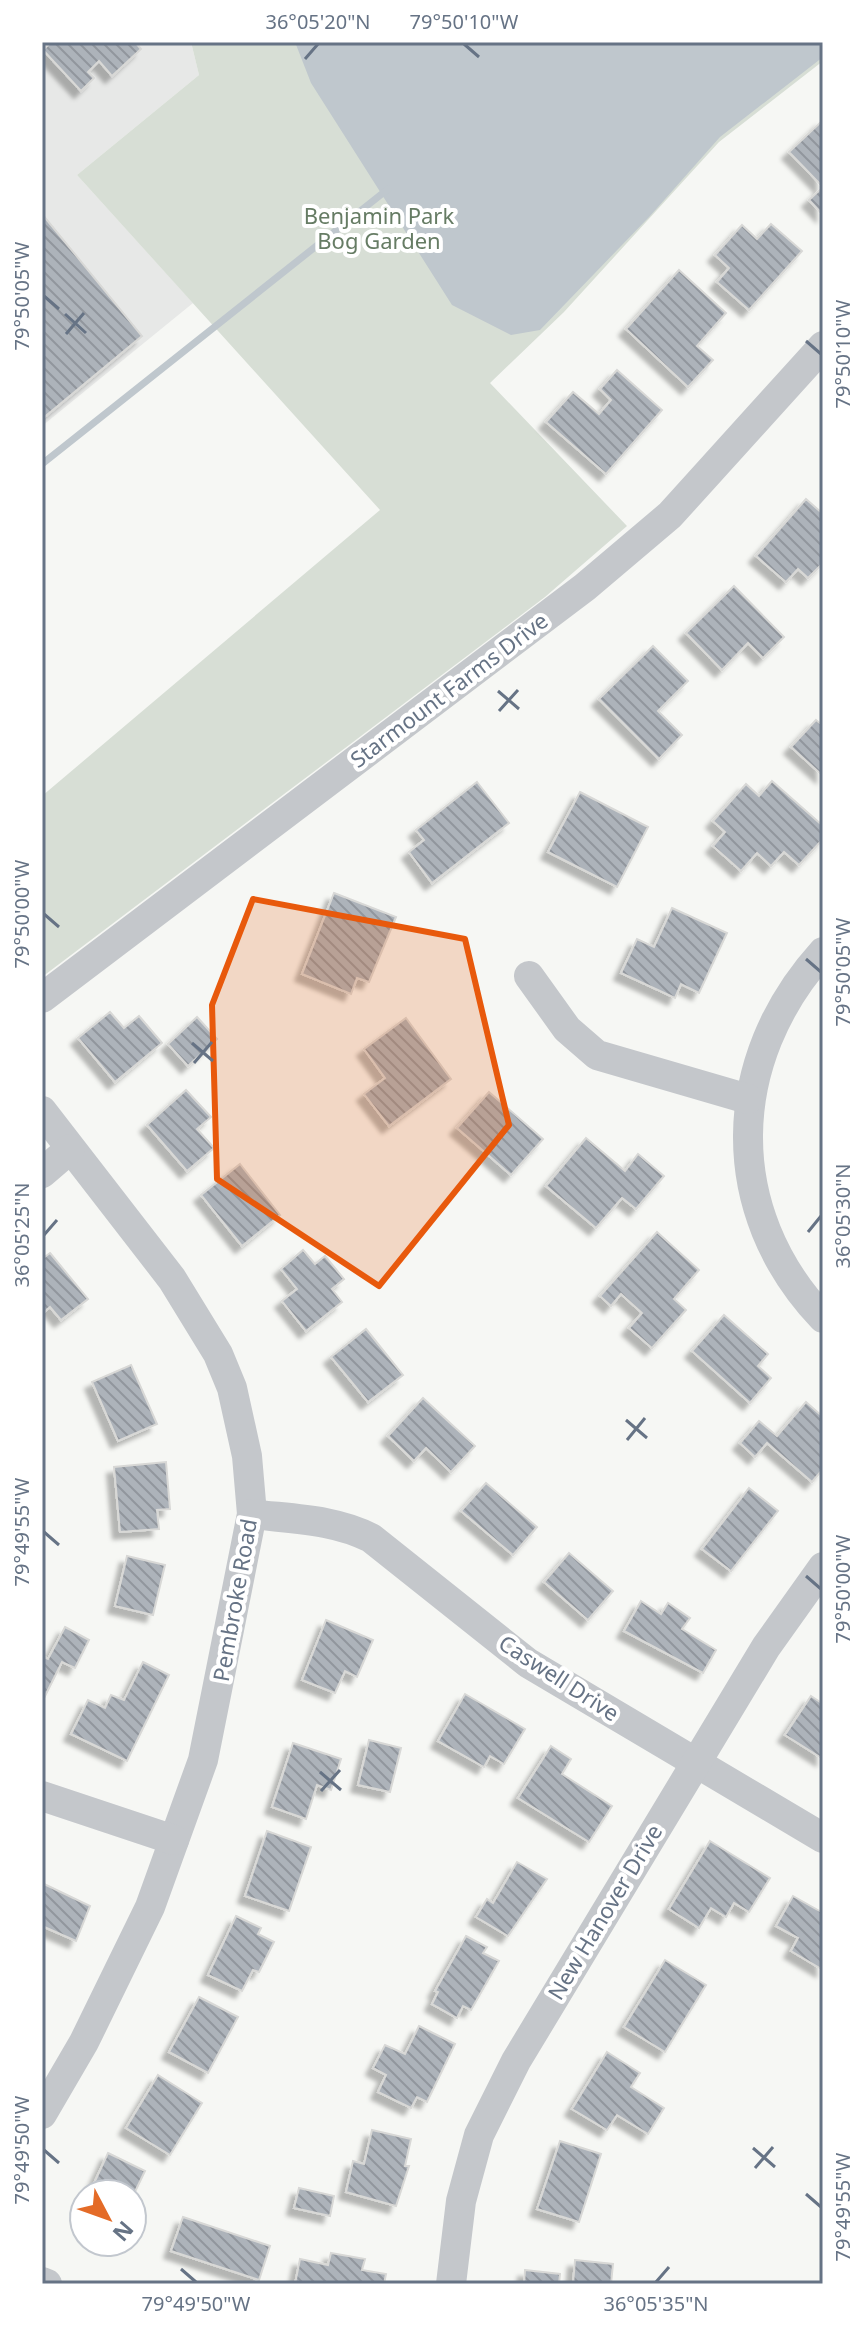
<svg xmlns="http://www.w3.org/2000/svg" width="865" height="2326" font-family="'Noto Sans',sans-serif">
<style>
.built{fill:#e7e8e7}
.park{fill:#d7ded5}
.water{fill:#bfc7cd}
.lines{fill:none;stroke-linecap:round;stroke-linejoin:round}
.stream{stroke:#bfc7cd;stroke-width:7}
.building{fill:url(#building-back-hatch);stroke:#d8d8d6;stroke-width:2;filter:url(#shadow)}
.minor{stroke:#c4c7cb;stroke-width:30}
.marked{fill:#e8590c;fill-opacity:0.2;stroke:#e8590c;stroke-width:6;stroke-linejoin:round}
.ticks{fill:none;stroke:#667385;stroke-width:3}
.labels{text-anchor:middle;stroke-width:8;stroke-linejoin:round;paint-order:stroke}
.park-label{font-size:22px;fill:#667c64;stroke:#fff}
.street-label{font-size:22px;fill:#667385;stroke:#fff}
.neatline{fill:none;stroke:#667385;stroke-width:3}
.ticks-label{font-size:20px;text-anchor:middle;fill:#667385}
</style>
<defs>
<pattern id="building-back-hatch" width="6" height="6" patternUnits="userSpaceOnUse" patternTransform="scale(2)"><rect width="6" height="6" fill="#adb3ba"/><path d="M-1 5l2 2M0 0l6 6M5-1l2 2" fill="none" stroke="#91969d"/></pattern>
<filter id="shadow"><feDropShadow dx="-7" dy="7" stdDeviation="2" flood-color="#0004"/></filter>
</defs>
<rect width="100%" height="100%" fill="#f6f7f4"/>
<path class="built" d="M 42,42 L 191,42 L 199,75 L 77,175 L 193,303 L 42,426 Z"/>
<path class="park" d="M 191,42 L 823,42 L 823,61 L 719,142 L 564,312 L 490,383 L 627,526 L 545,597 L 42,977 L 42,796 L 380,510 L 77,175 L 199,75 Z"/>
<path class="water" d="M 295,42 L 823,42 L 823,57 L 720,137 L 650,216 L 540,330 L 511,335 L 452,305 L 311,83 Z"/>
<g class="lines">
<path class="stream" d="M 42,464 L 388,189"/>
</g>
<g class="building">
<path d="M 51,42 L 135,42 L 141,49 L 112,76 L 99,61 L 88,72 L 94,78 L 81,91 L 43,50 Z"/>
<path d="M 823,120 L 823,215 L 809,200 L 823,187 L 789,152 Z"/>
<path d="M 42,214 L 142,336 L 42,419 Z"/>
<path d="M 771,224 L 802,251 L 749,310 L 717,282 L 729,268 L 715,255 L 742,225 L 757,239 Z"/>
<path d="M 679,270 L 726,313 L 697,346 L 713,360 L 688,387 L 626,329 Z"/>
<path d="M 617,370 L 662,410 L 606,474 L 546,422 L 573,392 L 599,414 L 611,400 L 600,389 Z"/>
<path d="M 806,499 L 823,514 L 823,563 L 808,578 L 798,569 L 786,582 L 756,556 Z"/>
<path d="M 734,586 L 784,637 L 763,658 L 748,643 L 722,670 L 686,633 Z"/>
<path d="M 653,646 L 688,681 L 658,711 L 682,735 L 659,759 L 599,699 Z"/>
<path d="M 816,720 L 823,726 L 823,776 L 791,747 Z"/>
<path d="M 772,781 L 823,826 L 823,839 L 799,865 L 784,852 L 771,866 L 757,853 L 741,871 L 713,846 L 725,832 L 713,821 L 746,784 L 759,796 Z"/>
<path d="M 477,782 L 509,823 L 432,883 L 409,852 L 424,840 L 416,830 Z"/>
<path d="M 580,792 L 648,827 L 617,887 L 548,852 Z"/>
<path d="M 334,893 L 396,917 L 369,982 L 357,978 L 351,994 L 302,974 Z"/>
<path d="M 672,908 L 727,933 L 699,993 L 681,984 L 675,998 L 621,973 L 637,939 L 654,947 Z"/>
<path d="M 110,1012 L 124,1028 L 139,1016 L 162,1043 L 115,1082 L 78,1038 Z"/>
<path d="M 197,1017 L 217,1039 L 188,1066 L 168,1044 Z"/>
<path d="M 406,1018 L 451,1079 L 389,1126 L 364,1094 L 385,1078 L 364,1049 Z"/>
<path d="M 186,1090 L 211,1117 L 197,1129 L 214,1148 L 187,1171 L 147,1125 Z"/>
<path d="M 489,1092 L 543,1139 L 511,1175 L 457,1128 Z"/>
<path d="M 586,1138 L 625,1171 L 638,1154 L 664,1176 L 636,1209 L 622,1198 L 596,1228 L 546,1186 Z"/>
<path d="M 240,1164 L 280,1215 L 242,1246 L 201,1195 Z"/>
<path d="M 657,1232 L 699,1270 L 674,1299 L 686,1310 L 652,1348 L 629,1328 L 642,1313 L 621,1294 L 611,1306 L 600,1296 Z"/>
<path d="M 303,1250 L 315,1264 L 325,1256 L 344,1279 L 332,1289 L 342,1302 L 306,1331 L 282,1301 L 297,1289 L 281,1269 Z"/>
<path d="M 50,1253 L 88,1299 L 61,1320 L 50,1307 L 42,1314 L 42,1259 Z"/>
<path d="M 724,1315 L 768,1354 L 758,1366 L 771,1378 L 750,1403 L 692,1351 Z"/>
<path d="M 366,1329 L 403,1375 L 368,1402 L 331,1357 Z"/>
<path d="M 131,1365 L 157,1424 L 118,1441 L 92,1382 Z"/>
<path d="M 423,1398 L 475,1446 L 451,1472 L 426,1448 L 414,1461 L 388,1436 Z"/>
<path d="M 806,1402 L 823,1417 L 823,1469 L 812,1482 L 767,1443 L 755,1457 L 740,1443 L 759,1421 L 777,1436 Z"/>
<path d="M 166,1462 L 170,1509 L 157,1510 L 159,1529 L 120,1532 L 114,1467 Z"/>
<path d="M 486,1483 L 537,1527 L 513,1555 L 461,1511 Z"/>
<path d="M 749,1488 L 778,1511 L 731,1571 L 702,1549 Z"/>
<path d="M 569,1553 L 613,1591 L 588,1620 L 544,1582 Z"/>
<path d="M 127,1556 L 165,1565 L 153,1615 L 115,1606 Z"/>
<path d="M 641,1601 L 661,1614 L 668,1603 L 690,1618 L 682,1629 L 716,1650 L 703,1673 L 624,1631 Z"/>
<path d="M 326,1620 L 373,1640 L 357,1677 L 345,1671 L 335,1693 L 302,1680 Z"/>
<path d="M 65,1627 L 89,1640 L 75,1668 L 62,1662 L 42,1702 L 42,1656 L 48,1659 Z"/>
<path d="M 143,1662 L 169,1675 L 127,1761 L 71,1734 L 88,1700 L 105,1708 L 111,1695 L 124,1700 Z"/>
<path d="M 465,1694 L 525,1729 L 504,1764 L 490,1756 L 484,1767 L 438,1741 Z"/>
<path d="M 811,1696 L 823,1704 L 823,1759 L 785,1735 Z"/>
<path d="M 369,1740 L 401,1748 L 390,1792 L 358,1785 Z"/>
<path d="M 293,1743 L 341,1759 L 331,1790 L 317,1785 L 306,1819 L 272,1807 Z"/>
<path d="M 551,1746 L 571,1759 L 562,1774 L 612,1806 L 589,1842 L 518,1798 Z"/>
<path d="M 267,1831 L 311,1847 L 289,1911 L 245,1896 Z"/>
<path d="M 710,1841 L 770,1878 L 749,1912 L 734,1903 L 726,1917 L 711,1908 L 699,1928 L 669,1909 Z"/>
<path d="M 517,1862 L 547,1879 L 508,1936 L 476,1917 L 487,1899 L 493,1903 Z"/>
<path d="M 42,1883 L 90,1906 L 76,1941 L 42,1926 Z"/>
<path d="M 793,1896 L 823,1913 L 823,1970 L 791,1951 L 798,1938 L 776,1926 Z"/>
<path d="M 236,1916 L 261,1928 L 258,1934 L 274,1942 L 259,1972 L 253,1970 L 242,1991 L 208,1975 Z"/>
<path d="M 466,1936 L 487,1947 L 483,1953 L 499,1961 L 471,2010 L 463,2006 L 457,2018 L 432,2004 L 438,1992 L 435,1991 Z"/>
<path d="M 665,1960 L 706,1985 L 665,2052 L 624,2027 Z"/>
<path d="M 199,1997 L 238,2017 L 208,2073 L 169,2052 Z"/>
<path d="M 419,2026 L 455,2044 L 427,2102 L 417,2097 L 411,2108 L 378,2092 L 386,2075 L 373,2068 L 385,2045 L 405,2054 Z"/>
<path d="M 607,2052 L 640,2073 L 631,2087 L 664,2108 L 648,2134 L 617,2115 L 607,2130 L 572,2109 Z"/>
<path d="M 158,2075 L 202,2103 L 170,2155 L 126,2128 Z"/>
<path d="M 372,2130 L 411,2139 L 405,2166 L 409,2166 L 396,2206 L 346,2192 L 353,2161 L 364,2164 Z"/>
<path d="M 560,2141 L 601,2154 L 579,2222 L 537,2209 Z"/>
<path d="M 108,2153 L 145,2171 L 132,2198 L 132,2194 L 89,2194 Z"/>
<path d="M 299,2188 L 334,2196 L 330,2216 L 294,2208 Z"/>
<path d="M 183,2217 L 270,2246 L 259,2280 L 171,2251 Z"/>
<path d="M 331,2253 L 365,2259 L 362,2270 L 386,2274 L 384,2284 L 295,2284 L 300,2259 L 328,2265 Z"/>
<path d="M 575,2260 L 613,2264 L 611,2284 L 573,2284 Z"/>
<path d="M 525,2270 L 560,2274 L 559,2284 L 524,2284 Z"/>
</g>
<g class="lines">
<g class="minor">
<path d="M 823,952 C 725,1060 721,1211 823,1318"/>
<path d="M 529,976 L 567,1029 L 597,1055 L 748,1099"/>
<path d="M 42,998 L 585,587 L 670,515 L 823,346"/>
<path d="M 42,1111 L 172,1279 L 218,1354 L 232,1388 L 247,1456 L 252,1514 L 203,1760 L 150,1907 L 84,2042 L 42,2114"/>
<path d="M 42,1173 L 70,1149"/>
<path d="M 252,1514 C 292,1519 334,1519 371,1538 L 528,1663 L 823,1838"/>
<path d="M 42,1796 L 174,1840"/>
<path d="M 42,2282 L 47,2284"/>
<path d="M 451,2284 L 461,2201 L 479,2135 L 516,2061 L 766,1647 L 823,1567"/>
</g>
</g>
<path class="marked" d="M 253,899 L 465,939 L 509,1125 L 379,1286 L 217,1179 L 212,1005 Z"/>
<path class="ticks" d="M 464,44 L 479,57M 305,59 L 318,44M 44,296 L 59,309M 65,314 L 86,333M 66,334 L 84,313M 806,341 L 821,354M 498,691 L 519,709M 499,711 L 518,690M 44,914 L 59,927M 806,959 L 821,972M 192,1043 L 213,1061M 194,1063 L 212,1042M 808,1232 L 821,1216M 44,1235 L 57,1220M 626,1420 L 647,1438M 627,1440 L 645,1418M 44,1532 L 59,1545M 806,1576 L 821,1589M 320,1772 L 341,1790M 321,1791 L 340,1770M 753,2148 L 775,2167M 44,2150 L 59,2163M 755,2168 L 773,2147M 806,2194 L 821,2207M 181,2269 L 196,2282M 656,2282 L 669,2267"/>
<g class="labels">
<g class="park-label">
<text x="379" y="224">Benjamin Park<tspan x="379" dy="25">Bog Garden</tspan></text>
</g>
<g class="street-label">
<text transform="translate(449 690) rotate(-37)" y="8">Starmount Farms Drive</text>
<text transform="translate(235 1600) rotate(-80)" y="8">Pembroke Road</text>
<text transform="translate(559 1678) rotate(33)" y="8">Caswell Drive</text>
<text transform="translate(605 1912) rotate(-59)" y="8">New Hanover Drive</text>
</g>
</g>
<rect width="865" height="2326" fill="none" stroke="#ffffff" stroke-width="88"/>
<g transform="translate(108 2218) rotate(131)"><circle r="38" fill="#ffffff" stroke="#c2c7ce" stroke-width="2"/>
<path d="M0-6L14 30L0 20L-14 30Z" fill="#e46b27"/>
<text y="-12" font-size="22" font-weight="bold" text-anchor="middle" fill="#667385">N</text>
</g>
<rect x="44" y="44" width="777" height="2238" class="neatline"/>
<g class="ticks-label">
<text x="318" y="29">36°05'20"N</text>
<text x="464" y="29">79°50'10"W</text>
<text transform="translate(22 296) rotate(-90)" y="7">79°50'05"W</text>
<text transform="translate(843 354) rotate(-90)" y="7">79°50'10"W</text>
<text transform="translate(22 914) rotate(-90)" y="7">79°50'00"W</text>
<text transform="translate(843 972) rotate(-90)" y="7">79°50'05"W</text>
<text transform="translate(843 1216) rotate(-90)" y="7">36°05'30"N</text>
<text transform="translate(22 1235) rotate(-90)" y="7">36°05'25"N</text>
<text transform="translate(22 1532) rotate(-90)" y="7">79°49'55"W</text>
<text transform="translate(843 1589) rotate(-90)" y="7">79°50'00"W</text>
<text transform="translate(22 2150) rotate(-90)" y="7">79°49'50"W</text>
<text transform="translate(843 2207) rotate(-90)" y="7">79°49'55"W</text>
<text x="196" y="2311">79°49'50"W</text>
<text x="656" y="2311">36°05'35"N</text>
</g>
</svg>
